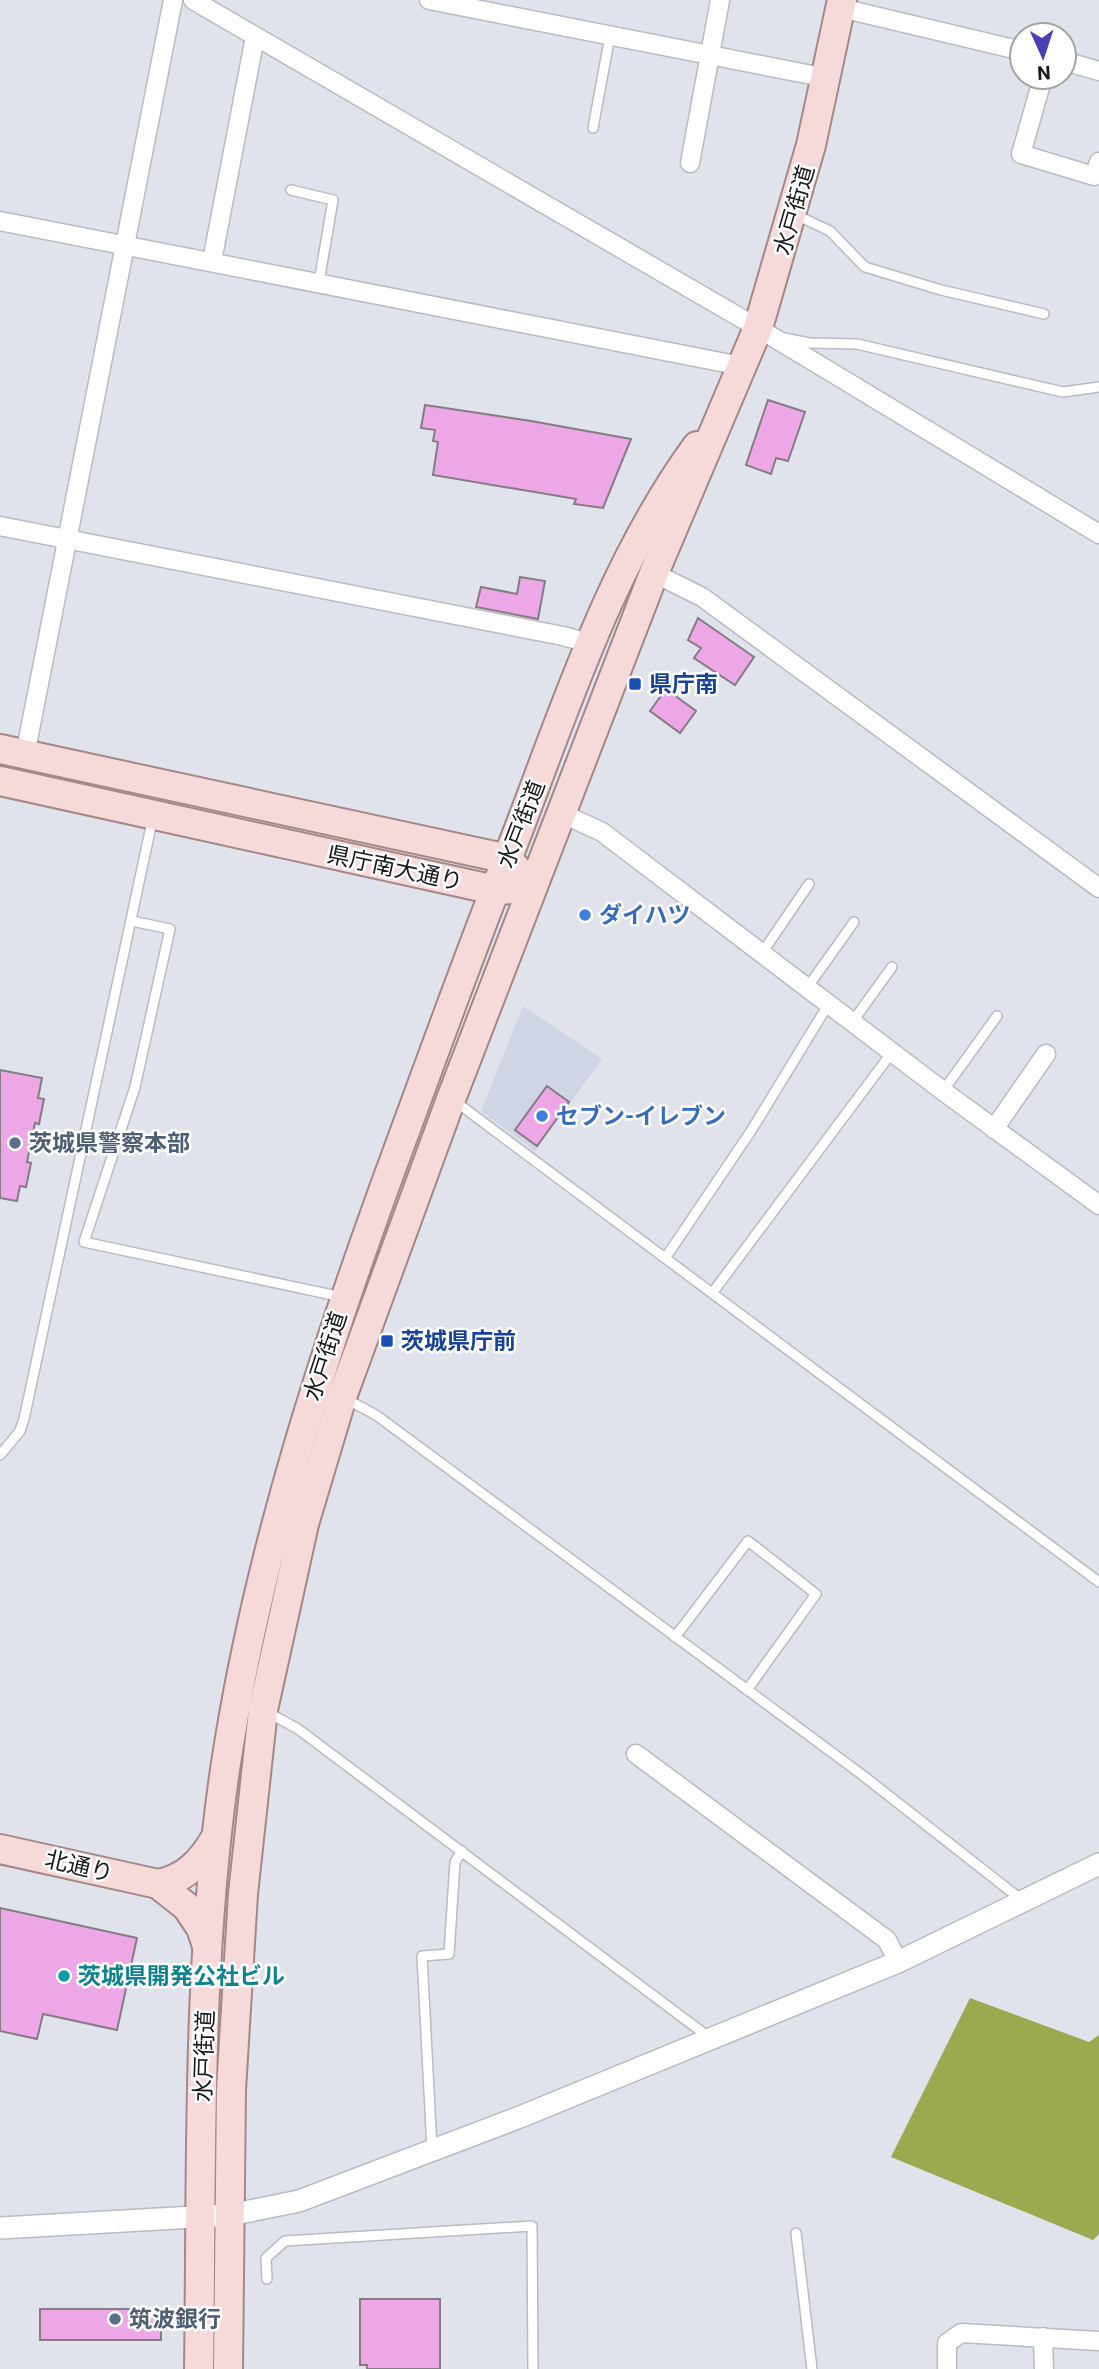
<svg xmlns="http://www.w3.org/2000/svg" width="1099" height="2369" font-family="Roboto,'Noto Sans JP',sans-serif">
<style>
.built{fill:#cfd5e4}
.forest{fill:#9ba94f}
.building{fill:#eda7e6;stroke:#837d82;stroke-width:2}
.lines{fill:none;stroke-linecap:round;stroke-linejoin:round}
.service-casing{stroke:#b9bbc3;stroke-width:12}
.minor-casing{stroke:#b9bbc3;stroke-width:21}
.tertiary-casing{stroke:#b9bbc3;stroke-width:24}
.primary-casing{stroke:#a48787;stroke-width:32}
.service{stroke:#fff;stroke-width:9}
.minor{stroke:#fff;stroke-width:18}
.tertiary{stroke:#fff;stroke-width:21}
.primary{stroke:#f6dad9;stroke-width:28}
.transit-dot{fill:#1a4fb4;stroke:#fff;stroke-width:2.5}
.shop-dot{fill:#3f7fe0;stroke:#fff;stroke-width:2.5}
.service-dot{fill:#5c6f8a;stroke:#fff;stroke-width:2.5}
.culture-dot{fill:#0f9aa8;stroke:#fff;stroke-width:2.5}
.labels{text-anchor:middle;stroke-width:5;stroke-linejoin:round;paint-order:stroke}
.street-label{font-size:23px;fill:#18191c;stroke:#fff}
.transit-label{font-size:23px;font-weight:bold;fill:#164399;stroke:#fff;text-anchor:start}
.shop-label{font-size:23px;font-weight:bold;fill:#366cbe;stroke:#fff;text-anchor:start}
.service-label{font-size:23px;font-weight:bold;fill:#4e5e75;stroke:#fff;text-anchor:start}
.culture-label{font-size:23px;font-weight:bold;fill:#0d838f;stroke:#fff;text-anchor:start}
</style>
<rect width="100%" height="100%" fill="#e0e3ec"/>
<path class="built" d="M 523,1006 L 602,1059 L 535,1151 L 481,1111 Z"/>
<path class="forest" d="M 970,1998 L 1089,2042 L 1099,2035 L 1099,2234 L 1093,2240 L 891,2157 Z"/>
<g class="building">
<path d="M 768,400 L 805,412 L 788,461 L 776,458 L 771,474 L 746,465 Z"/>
<path d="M 425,405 L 531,421 L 631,439 L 603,508 L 574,504 L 576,499 L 433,475 L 438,442 L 433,441 L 435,430 L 421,428 Z"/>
<path d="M 520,577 L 545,581 L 538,619 L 476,607 L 481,587 L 517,594 Z"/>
<path d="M 698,618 L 754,657 L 735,685 L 694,658 L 701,648 L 688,640 Z"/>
<path d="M 666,689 L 696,711 L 680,733 L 650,711 Z"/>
<path d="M 0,1070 L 42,1078 L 38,1098 L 44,1099 L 39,1124 L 35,1123 L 27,1162 L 31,1163 L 26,1187 L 20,1186 L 17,1201 L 0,1198 Z"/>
<path d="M 547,1086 L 569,1102 L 537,1146 L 515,1130 Z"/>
<path d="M 0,1908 L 137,1938 L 117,2030 L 43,2014 L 37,2039 L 0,2031 Z"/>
<path d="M 360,2299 L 440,2299 L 440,2369 L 367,2369 L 367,2365 L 360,2365 Z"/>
<rect x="40" y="2309" width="121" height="31"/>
</g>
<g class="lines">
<g class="service-casing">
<g id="service">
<path d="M 593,128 L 610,36"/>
<path d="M 291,190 L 333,200 L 319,282"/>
<path d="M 794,214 L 830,231 L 865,267 L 941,290 L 1044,314"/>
<path d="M 784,338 L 809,343 L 857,344 L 1063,392 L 1099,387"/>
<path d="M 132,921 L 170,929 L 135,1087 L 84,1242 L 342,1297"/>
<path d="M 762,953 L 809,884"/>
<path d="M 807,988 L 854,922"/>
<path d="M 853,1021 L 892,967"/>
<path d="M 943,1091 L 997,1016"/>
<path d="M 456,1102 L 1099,1582"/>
<path d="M 666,1257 L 751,1131 L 828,1005"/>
<path d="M 713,1292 L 893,1051"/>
<path d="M 346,1399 L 376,1415 L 861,1774 L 1023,1901"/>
<path d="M 0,1455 L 20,1431 L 24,1419 L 153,817"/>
<path d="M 675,1637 L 748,1541 L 816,1594 L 747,1690"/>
<path d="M 267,1712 L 298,1729 L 710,2038"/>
<path d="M 432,2149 L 422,1956 L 449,1954 L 455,1862 L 462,1851"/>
<path d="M 796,2233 L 812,2369"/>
<path d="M 267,2279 L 266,2258 L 285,2241 L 532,2226 L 533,2369"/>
</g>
</g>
<g class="minor-casing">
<g id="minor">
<path d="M 193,0 L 758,328 L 1099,534"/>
<path d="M 429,0 L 827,78"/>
<path d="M 841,8 L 1022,51"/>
<path d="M 1064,61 L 1099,71"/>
<path d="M 1043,77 L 1021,154 L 1094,176 L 1099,162"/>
<path d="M 690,163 L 720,0"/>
<path d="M 0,221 L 741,366"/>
<path d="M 212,261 L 255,37"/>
<path d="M 0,526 L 563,636 L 589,643"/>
<path d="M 654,573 L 702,597 L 1099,888"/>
<path d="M 25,755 L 173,0"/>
<path d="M 561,813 L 602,832 L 943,1091 L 1099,1205"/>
<path d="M 994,1129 L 1046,1054"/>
<path d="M 636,1754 L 887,1940 L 898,1962"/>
<path d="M 1043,2337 L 1044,2369"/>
<path d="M 947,2369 L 947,2343 L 961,2333 L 1099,2341"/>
</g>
</g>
<g class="tertiary-casing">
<path id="tertiary" d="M 0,2228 L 230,2215 L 299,2201 L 520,2117 L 898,1962 L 1099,1864"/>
</g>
<g class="primary-casing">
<g id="primary">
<path d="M 0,749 L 508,859 L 520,873"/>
<path d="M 0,781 L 495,890 L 513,889"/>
<path d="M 0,1849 L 158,1884 L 187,1907 L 201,1928 L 207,1946"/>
<path d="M 158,1884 C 186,1879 203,1860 216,1837"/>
<path d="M 199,2369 C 202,2167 196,1963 226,1763 C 259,1548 326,1345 401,1142 C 435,1050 468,958 504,867 C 561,724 605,572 697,446"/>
<path d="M 228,2369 L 231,2090 L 243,1894 L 263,1710 L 304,1524 L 342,1397 L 451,1099 L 654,573 L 758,328 L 811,145 L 842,0"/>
</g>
</g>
<use href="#service" class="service"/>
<use href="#minor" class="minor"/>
<use href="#tertiary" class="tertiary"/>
<use href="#primary" class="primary"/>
</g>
<g class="transit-dot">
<rect x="628" y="677" width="14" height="14" rx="3.5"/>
<rect x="380" y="1334" width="14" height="14" rx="3.5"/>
</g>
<g class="shop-dot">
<circle cx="585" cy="915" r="7"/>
<circle cx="542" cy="1116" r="7"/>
</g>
<g class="service-dot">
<circle cx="15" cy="1143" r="7"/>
<circle cx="115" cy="2319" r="7"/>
</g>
<circle class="culture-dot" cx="64" cy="1976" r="7"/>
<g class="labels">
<g class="street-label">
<text transform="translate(794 210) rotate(-74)" y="8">水戸街道</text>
<text transform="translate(521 824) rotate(-69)" y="8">水戸街道</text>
<text transform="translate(395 868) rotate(12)" y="8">県庁南大通り</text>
<text transform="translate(325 1356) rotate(-72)" y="8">水戸街道</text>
<text transform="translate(79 1866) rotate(13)" y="8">北通り</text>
<text transform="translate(204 2056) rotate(-88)" y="8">水戸街道</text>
</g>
<g class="transit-label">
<text x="649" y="692">県庁南</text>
<text x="401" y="1349">茨城県庁前</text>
</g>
<g class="shop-label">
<text x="599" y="923">ダイハツ</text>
<text x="556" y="1124">セブン-イレブン</text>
</g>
<g class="service-label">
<text x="29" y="1151">茨城県警察本部</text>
<text x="129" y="2327">筑波銀行</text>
</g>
<g class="culture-label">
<text x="78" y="1984">茨城県開発公社ビル</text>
</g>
</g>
<g transform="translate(1043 56) rotate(177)"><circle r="33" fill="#ffffff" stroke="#a3a3a4" stroke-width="2"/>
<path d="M0-5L12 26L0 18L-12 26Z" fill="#4b3fb6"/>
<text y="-10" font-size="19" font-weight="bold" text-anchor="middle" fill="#18191c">N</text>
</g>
</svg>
